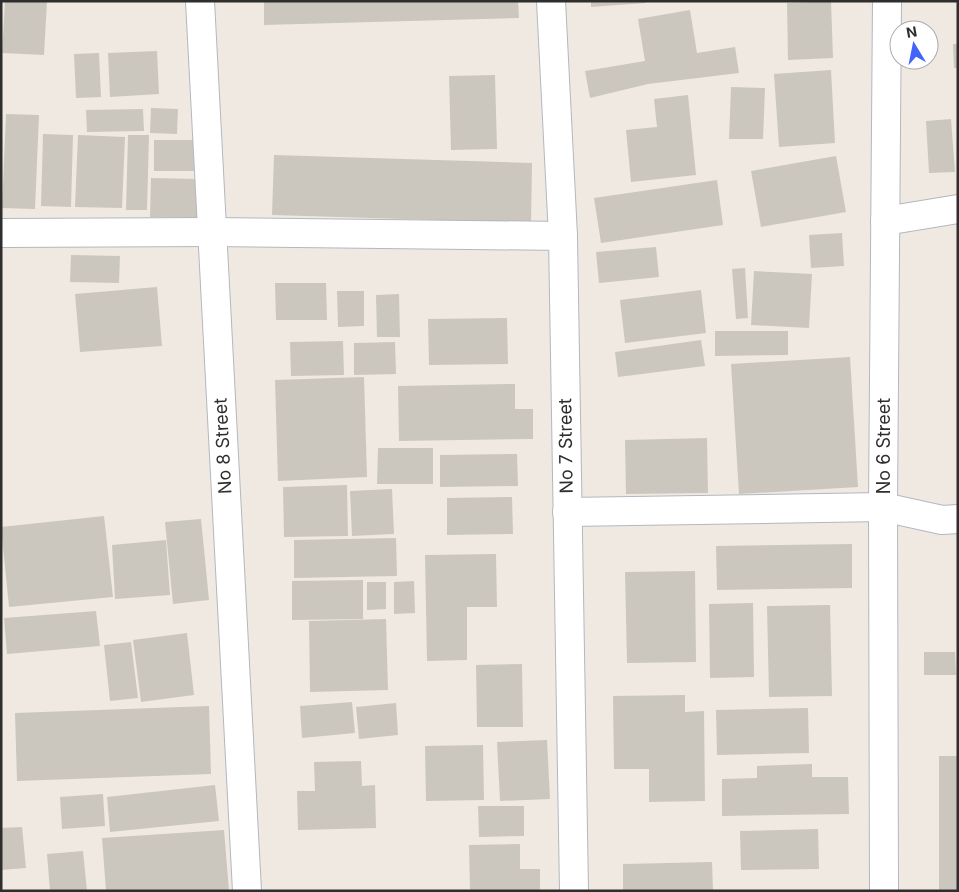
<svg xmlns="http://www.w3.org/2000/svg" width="959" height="892" font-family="Inter,sans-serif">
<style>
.building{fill:#cbc7bf}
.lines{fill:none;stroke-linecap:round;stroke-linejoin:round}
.minor-casing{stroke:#b4b7c1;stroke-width:30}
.minor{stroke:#fff;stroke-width:28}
.labels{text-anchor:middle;stroke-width:4.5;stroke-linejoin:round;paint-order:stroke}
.street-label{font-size:18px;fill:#2e2e2e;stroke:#fff}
</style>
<rect width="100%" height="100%" fill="#efe9e1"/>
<g class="building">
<path d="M 5,1 L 47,1 L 44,55 L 2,53 Z"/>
<path d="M 264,1 L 518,1 L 519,18 L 264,25 Z"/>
<path d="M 591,1 L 646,1 L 646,3 L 591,7 Z"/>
<path d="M 831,1 L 833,58 L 788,60 L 787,3 Z"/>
<path d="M 690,10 L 697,53 L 735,47 L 739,73 L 648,84 L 590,98 L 585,71 L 645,61 L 638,19 Z"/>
<path d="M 953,44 L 958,44 L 958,68 L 954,68 Z"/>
<path d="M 157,51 L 159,94 L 110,97 L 108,53 Z"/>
<path d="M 99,53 L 101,97 L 76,98 L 74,54 Z"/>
<path d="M 831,70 L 835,143 L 779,147 L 774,74 Z"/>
<path d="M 495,75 L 497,149 L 451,150 L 449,76 Z"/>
<path d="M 731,87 L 765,88 L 763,139 L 729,139 Z"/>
<path d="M 688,95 L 696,175 L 631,182 L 626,130 L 657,127 L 654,99 Z"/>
<path d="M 151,108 L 178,109 L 177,134 L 150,133 Z"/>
<path d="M 143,109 L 144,131 L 87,132 L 86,110 Z"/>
<path d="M 6,114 L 39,115 L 35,209 L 2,208 Z"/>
<path d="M 951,119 L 955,172 L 929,173 L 926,121 Z"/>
<path d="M 43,134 L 73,135 L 71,207 L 41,206 Z"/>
<path d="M 78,135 L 125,137 L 122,208 L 75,207 Z"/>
<path d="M 128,135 L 149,135 L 147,210 L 126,210 Z"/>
<rect x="154" y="140" width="42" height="31"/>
<path d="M 274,155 L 532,163 L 531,223 L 272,215 Z"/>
<path d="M 836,156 L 846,212 L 761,227 L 751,171 Z"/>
<path d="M 151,178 L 199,179 L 198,218 L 150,217 Z"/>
<path d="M 717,180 L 723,225 L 601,243 L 594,198 Z"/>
<path d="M 842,233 L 844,266 L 811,268 L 809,235 Z"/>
<path d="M 656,247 L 659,277 L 599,283 L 596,252 Z"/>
<path d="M 71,255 L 120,256 L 119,283 L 70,282 Z"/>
<path d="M 745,268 L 748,318 L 736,319 L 732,269 Z"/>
<path d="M 754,271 L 812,274 L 809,328 L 751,325 Z"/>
<path d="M 275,283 L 326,283 L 327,320 L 276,320 Z"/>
<path d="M 157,287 L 162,346 L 80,352 L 75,294 Z"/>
<path d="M 701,290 L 706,333 L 625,343 L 620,300 Z"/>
<path d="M 337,291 L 364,291 L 364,326 L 338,327 Z"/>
<path d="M 399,294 L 400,337 L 377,337 L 376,295 Z"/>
<path d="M 507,318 L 508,364 L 429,365 L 428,319 Z"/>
<path d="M 715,331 L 788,331 L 788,355 L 715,356 Z"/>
<path d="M 701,340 L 705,366 L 618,377 L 615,352 Z"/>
<path d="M 343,341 L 344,375 L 291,376 L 290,342 Z"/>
<path d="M 395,342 L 396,374 L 354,375 L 354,343 Z"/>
<path d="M 850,357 L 858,487 L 739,494 L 731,364 Z"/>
<path d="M 364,377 L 367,477 L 278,481 L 275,380 Z"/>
<path d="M 515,384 L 515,409 L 533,409 L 533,439 L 399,441 L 398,386 Z"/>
<path d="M 707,438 L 708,493 L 626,494 L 625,440 Z"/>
<path d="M 378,448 L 433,448 L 433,484 L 377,484 Z"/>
<path d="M 517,454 L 518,486 L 440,487 L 440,455 Z"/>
<path d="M 347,485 L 348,536 L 284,537 L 283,487 Z"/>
<path d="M 392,489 L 394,534 L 352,536 L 350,491 Z"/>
<path d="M 512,497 L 513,534 L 447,535 L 447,498 Z"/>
<path d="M 104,516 L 113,597 L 9,607 L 1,527 Z"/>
<path d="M 201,519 L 209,600 L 173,604 L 165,522 Z"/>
<path d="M 396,538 L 397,576 L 294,578 L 294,540 Z"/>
<path d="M 166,540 L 170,595 L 115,599 L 112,545 Z"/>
<path d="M 852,544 L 852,588 L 717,590 L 716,546 Z"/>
<path d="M 496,554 L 497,607 L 467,607 L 467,660 L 427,661 L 425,555 Z"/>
<path d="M 695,571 L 696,662 L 627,663 L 625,572 Z"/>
<path d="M 363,580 L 363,619 L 292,620 L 292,581 Z"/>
<path d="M 414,581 L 415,613 L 394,614 L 394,582 Z"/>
<path d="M 367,582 L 386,582 L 386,609 L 367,610 Z"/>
<path d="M 753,603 L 754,677 L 710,678 L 709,604 Z"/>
<path d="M 830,605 L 832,696 L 769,697 L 767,606 Z"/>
<path d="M 96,611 L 100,646 L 7,654 L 4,618 Z"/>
<path d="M 386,619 L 388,690 L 310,692 L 309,621 Z"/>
<path d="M 187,633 L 194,695 L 141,702 L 133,640 Z"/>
<path d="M 131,642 L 138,698 L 110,701 L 104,645 Z"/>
<path d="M 924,652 L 955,652 L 956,675 L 924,675 Z"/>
<path d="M 522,664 L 523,727 L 477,727 L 476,665 Z"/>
<path d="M 685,695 L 685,712 L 704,711 L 705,801 L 649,802 L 649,769 L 614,769 L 613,696 Z"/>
<path d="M 352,702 L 355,733 L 302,738 L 300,706 Z"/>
<path d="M 396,703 L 398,735 L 359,739 L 356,707 Z"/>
<path d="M 209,706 L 211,774 L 17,781 L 15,713 Z"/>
<path d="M 808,708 L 809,753 L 717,755 L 716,710 Z"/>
<path d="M 547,740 L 550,799 L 500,801 L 497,742 Z"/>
<path d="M 483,745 L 484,800 L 426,801 L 425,746 Z"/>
<rect x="939" y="756" width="19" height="135"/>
<path d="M 361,761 L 362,786 L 375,785 L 376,828 L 298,830 L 297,791 L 315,791 L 314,762 Z"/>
<path d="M 812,764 L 812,777 L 848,777 L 849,814 L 722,816 L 722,779 L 757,778 L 757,766 Z"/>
<path d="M 215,785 L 219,821 L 110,832 L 107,797 Z"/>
<path d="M 103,794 L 105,826 L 62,829 L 60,797 Z"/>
<path d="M 478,806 L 524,806 L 524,836 L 479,837 Z"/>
<path d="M 22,827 L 26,868 L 1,870 L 1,828 Z"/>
<path d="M 818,829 L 819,869 L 741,870 L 740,831 Z"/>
<path d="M 224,830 L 229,891 L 106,891 L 102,838 Z"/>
<path d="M 520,844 L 520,869 L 540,869 L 540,891 L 470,891 L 469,845 Z"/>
<path d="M 83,851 L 87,891 L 50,891 L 47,854 Z"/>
<path d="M 712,862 L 713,891 L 623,891 L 623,864 Z"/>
</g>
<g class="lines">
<g class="minor-casing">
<g id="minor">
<path d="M 200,1 L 247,891"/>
<path d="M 551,1 L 563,236 L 574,891"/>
<path d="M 885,221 L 958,209"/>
<path d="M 1,233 L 212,232 L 563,236"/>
<path d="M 567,512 L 883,507 L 942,520 L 958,519"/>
<path d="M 884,891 L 883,507 L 887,1"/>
</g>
</g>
<use href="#minor" class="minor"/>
</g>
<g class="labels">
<g class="street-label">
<text transform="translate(223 446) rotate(-93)" y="6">No 8 Street</text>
<text transform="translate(566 446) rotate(-91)" y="6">No 7 Street</text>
<text transform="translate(884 446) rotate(-90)" y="6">No 6 Street</text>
</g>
</g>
<rect width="959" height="892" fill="none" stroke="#2e2e2e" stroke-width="5"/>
<g transform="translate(914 45) rotate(350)"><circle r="24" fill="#ffffff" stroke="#ababab"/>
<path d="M0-4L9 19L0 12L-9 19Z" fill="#4264fb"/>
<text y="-8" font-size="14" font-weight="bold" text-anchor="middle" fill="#2e2e2e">N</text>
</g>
</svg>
